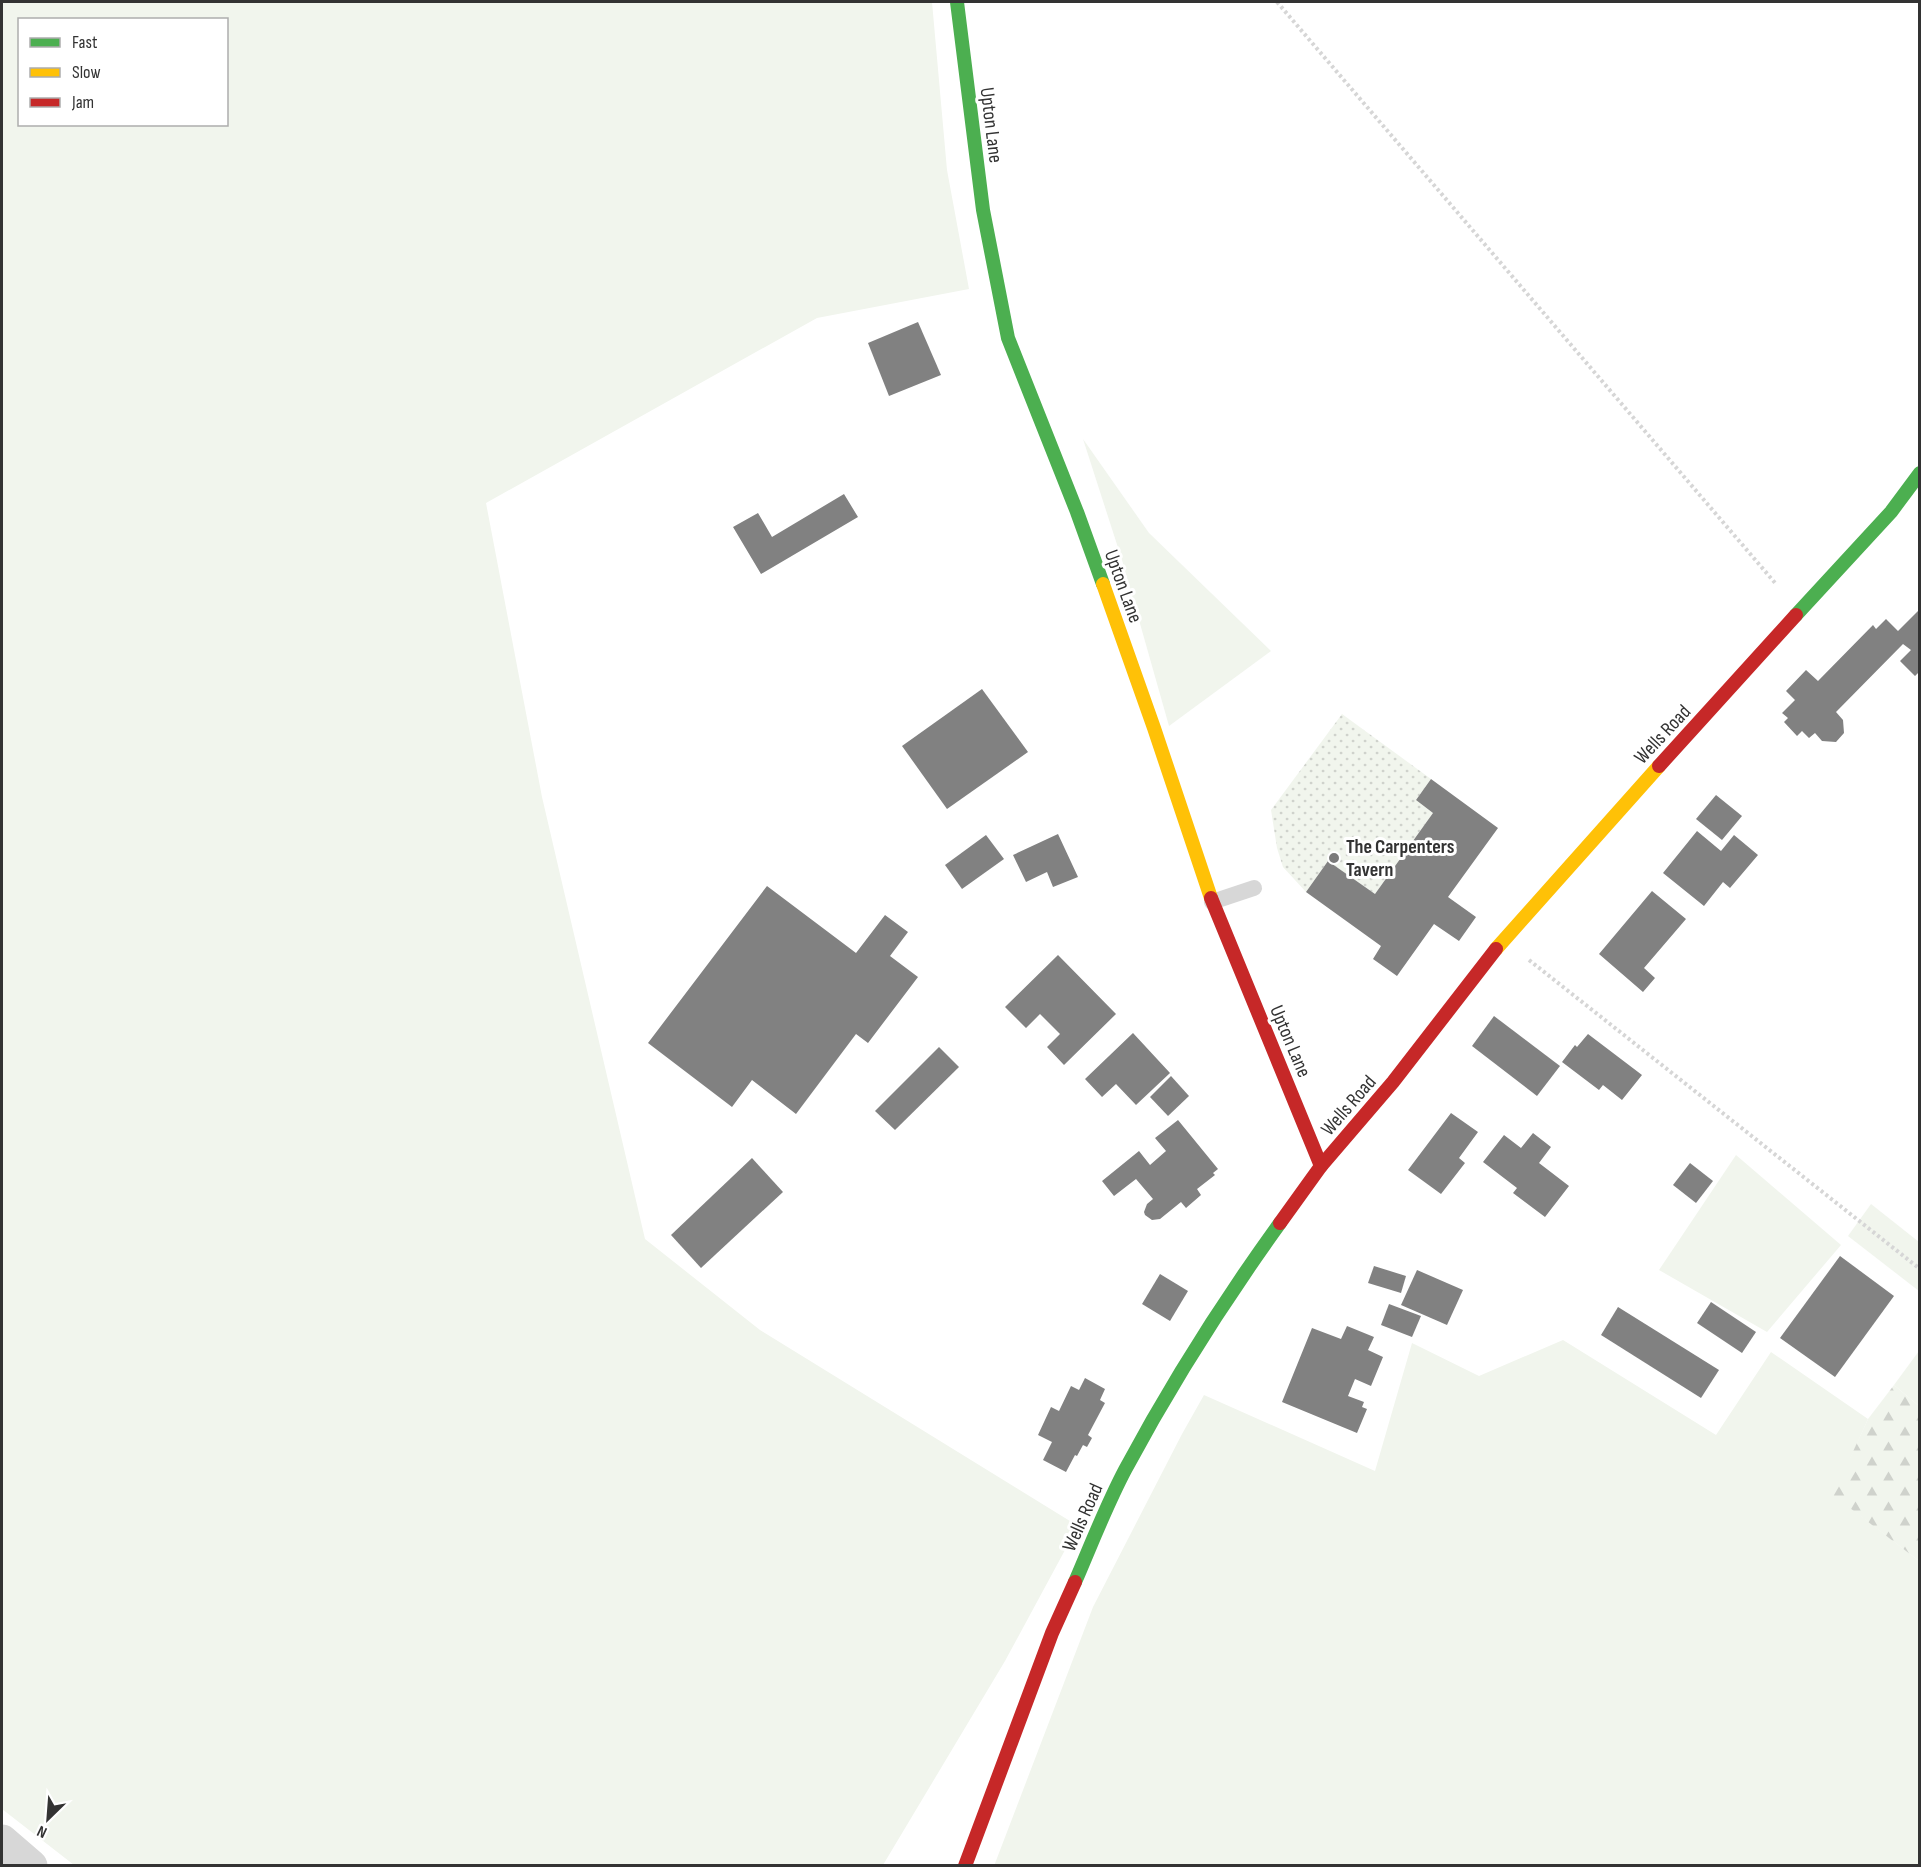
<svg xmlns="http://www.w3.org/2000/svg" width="1921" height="1867" font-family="'Sofia Sans Condensed',sans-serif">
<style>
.grass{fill:#f1f5ed;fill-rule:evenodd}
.forest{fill:url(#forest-firs)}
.garden{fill:url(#garden-dots)}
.building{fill:#818181}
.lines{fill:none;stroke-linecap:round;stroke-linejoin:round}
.path{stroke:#d6d6d6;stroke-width:4;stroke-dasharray:3 3;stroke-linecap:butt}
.lane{stroke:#d7d7d7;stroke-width:16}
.street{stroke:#d7d7d7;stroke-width:33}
.fast{stroke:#4caf50;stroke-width:14}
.slow{stroke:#ffc107;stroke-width:14}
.jam{stroke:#c62828;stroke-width:14}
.poi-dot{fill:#7a7a7a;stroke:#fff;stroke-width:2}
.labels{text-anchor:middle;stroke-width:6;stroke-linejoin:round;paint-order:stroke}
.street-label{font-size:20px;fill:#333;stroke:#fff}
.poi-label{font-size:20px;font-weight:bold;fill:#333;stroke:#fff;text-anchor:start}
</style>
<defs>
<pattern id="forest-firs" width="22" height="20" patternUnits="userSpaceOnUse" patternTransform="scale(1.5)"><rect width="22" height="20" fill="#f1f5ed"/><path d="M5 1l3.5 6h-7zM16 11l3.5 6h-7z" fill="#cfd2cc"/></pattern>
<pattern id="garden-dots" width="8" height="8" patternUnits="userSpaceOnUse" patternTransform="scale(1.5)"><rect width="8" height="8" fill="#f1f5ed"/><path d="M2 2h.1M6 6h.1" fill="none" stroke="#cfd2cc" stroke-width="1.8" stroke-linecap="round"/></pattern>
</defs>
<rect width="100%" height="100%" fill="#fff"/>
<g class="grass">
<path d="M 2,2 L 932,2 L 947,170 L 969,289 L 817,318 L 486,503 L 542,797 L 645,1239 L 760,1330 L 1078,1526 L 1005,1661 L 883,1865 L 74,1865 L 2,1809 ZM 20,20 L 226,20 L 226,124 L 20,124 Z"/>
<path d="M 1083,439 L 1149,533 L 1271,651 L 1169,726 L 1122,560 Z"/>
<path d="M 1736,1155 L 1841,1245 L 1767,1332 L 1659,1270 Z"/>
<path d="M 1871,1204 L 1919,1242 L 1919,1291 L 1848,1236 Z"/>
<path d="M 1563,1340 L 1716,1435 L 1771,1352 L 1868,1419 L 1834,1495 L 1919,1561 L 1919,1865 L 994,1866 L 1093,1607 L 1182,1434 L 1204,1395 L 1375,1471 L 1412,1343 L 1479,1376 Z"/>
<path d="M 1919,1351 L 1919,1406 L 1894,1385 Z"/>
</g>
<path class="forest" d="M 1894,1385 L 1919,1406 L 1919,1561 L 1833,1495 L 1868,1419 Z"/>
<path class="garden" d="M 1342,714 L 1431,779 L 1416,800 L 1433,813 L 1375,894 L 1328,861 L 1306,892 L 1283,867 L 1277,848 L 1271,810 Z"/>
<g class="building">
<path d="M 918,322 L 941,375 L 889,396 L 868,343 Z"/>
<path d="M 844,494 L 858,517 L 761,574 L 733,527 L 758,513 L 772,537 Z"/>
<path d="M 1920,609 L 1920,671 L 1915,676 L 1900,661 L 1911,650 L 1903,644 L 1836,712 L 1843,720 L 1844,733 L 1836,742 L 1822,741 L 1815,733 L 1809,738 L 1802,731 L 1797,736 L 1784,722 L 1788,718 L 1782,713 L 1795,700 L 1786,691 L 1806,670 L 1818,681 L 1873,625 L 1876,629 L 1886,619 L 1898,631 Z"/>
<path d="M 982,689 L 1028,752 L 947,809 L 902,746 Z"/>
<path d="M 1431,779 L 1498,828 L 1448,897 L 1476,917 L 1459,941 L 1434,924 L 1397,976 L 1373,959 L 1381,946 L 1306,892 L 1328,861 L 1375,894 L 1433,813 L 1416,800 Z"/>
<path d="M 1716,795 L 1742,816 L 1722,840 L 1696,819 Z"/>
<path d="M 1697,831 L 1721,851 L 1734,835 L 1758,855 L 1730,888 L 1723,882 L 1704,906 L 1663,873 Z"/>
<path d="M 1058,834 L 1078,877 L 1053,887 L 1047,872 L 1026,882 L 1013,855 Z"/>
<path d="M 986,835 L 1004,859 L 962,889 L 945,865 Z"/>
<path d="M 767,886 L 856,953 L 885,915 L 908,932 L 890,956 L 918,977 L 868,1043 L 856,1034 L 796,1114 L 752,1080 L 732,1107 L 648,1043 Z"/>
<path d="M 1652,891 L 1686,919 L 1644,968 L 1655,978 L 1643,992 L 1599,954 Z"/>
<path d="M 1058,955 L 1116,1014 L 1064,1065 L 1047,1047 L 1060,1034 L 1040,1014 L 1026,1028 L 1005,1007 Z"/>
<path d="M 1494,1016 L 1560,1066 L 1537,1096 L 1472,1046 Z"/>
<path d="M 1133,1033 L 1170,1073 L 1136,1105 L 1116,1084 L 1102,1097 L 1085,1079 Z"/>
<path d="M 1588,1034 L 1642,1075 L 1622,1100 L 1603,1085 L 1599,1090 L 1562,1062 L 1575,1045 L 1577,1047 Z"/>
<path d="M 939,1047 L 959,1067 L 895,1130 L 875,1111 Z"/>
<path d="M 1171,1076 L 1189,1096 L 1168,1116 L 1150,1097 Z"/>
<path d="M 1451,1113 L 1478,1132 L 1459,1158 L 1465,1163 L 1441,1194 L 1408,1170 Z"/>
<path d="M 1178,1120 L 1218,1169 L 1213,1173 L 1215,1175 L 1197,1189 L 1201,1195 L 1186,1208 L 1181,1202 L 1160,1219 L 1152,1220 L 1145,1215 L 1144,1212 L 1147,1204 L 1153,1199 L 1136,1179 L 1114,1196 L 1102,1181 L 1139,1151 L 1150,1165 L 1166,1151 L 1155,1138 Z"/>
<path d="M 1533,1133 L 1551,1147 L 1539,1163 L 1569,1186 L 1545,1217 L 1513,1193 L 1517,1188 L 1483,1162 L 1504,1135 L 1521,1148 Z"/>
<path d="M 752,1158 L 783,1192 L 701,1268 L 671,1235 Z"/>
<path d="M 1690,1163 L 1713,1181 L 1696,1203 L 1673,1185 Z"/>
<path d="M 1840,1256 L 1894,1296 L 1835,1377 L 1780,1338 Z"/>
<path d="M 1374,1266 L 1406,1276 L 1401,1293 L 1368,1283 Z"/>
<path d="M 1417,1270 L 1463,1290 L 1447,1325 L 1401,1305 Z"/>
<path d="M 1160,1274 L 1188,1291 L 1170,1321 L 1142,1304 Z"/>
<path d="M 1711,1302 L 1756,1332 L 1742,1353 L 1697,1323 Z"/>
<path d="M 1389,1304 L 1421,1316 L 1412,1337 L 1381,1325 Z"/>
<path d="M 1618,1307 L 1719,1370 L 1701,1398 L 1601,1335 Z"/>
<path d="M 1347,1326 L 1374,1337 L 1368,1350 L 1383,1357 L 1371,1386 L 1355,1379 L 1348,1396 L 1364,1402 L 1362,1407 L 1367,1409 L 1357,1433 L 1282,1402 L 1312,1328 L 1341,1339 Z"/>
<path d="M 1085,1378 L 1105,1389 L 1100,1400 L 1105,1403 L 1088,1435 L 1092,1438 L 1087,1447 L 1083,1445 L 1077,1456 L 1075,1455 L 1066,1472 L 1043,1460 L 1052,1442 L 1038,1435 L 1051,1407 L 1059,1411 L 1071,1386 L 1079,1390 Z"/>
</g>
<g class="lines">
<g class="path">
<path d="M 1277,2 L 1776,584"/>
<path d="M 1529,960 L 1920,1269"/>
</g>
<path class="lane" d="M 1212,902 L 1254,888"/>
<path class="street" d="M 2,1841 L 31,1866"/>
<g class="fast">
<path d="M 957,2 L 983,210 L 1008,338 L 1077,512 L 1103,584"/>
<path d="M 1796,615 L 1891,512 L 1920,473"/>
<path d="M 1075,1582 C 1091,1545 1106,1506 1125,1470 C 1171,1384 1223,1302 1280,1223"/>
</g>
<g class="slow">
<path d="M 1103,584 L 1154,728 L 1211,898"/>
<path d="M 1496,949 L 1659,766"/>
</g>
<g class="jam">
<path d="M 1659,766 L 1796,615"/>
<path d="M 1211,898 L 1321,1166"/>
<path d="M 1280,1223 L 1321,1166 L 1393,1082 L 1496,949"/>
<path d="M 965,1866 L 1052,1633 L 1075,1582"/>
</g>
</g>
<circle class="poi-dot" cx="1334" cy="858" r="6"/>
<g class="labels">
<g class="street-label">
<text transform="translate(992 125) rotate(83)" y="7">Upton Lane</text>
<text transform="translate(1124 586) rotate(70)" y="7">Upton Lane</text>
<text transform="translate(1662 734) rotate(-47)" y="7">Wells Road</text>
<text transform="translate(1291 1041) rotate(67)" y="7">Upton Lane</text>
<text transform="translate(1348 1105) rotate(-49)" y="7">Wells Road</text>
<text transform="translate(1082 1517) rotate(-66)" y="7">Wells Road</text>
</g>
<g class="poi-label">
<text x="1346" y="853">The Carpenters<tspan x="1346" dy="23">Tavern</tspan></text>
</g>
</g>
<rect width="1921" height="1867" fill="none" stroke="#333333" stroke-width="6"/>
<rect x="18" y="18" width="210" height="108" fill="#ffffff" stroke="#adadad" stroke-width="1.5"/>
<rect x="30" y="38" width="30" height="9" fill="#4caf50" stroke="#adadad" stroke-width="1.5"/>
<text x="72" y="48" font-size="18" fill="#333333">Fast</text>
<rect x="30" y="68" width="30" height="9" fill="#ffc107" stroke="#adadad" stroke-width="1.5"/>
<text x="72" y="78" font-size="18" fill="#333333">Slow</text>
<rect x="30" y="98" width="30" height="9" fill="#c62828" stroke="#adadad" stroke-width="1.5"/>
<text x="72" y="108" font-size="18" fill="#333333">Jam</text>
<g transform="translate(48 1819) rotate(205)" stroke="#ffffff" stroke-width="4.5" paint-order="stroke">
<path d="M0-4.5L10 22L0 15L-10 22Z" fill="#333333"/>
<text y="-9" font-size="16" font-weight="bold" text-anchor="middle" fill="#333333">N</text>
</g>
</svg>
